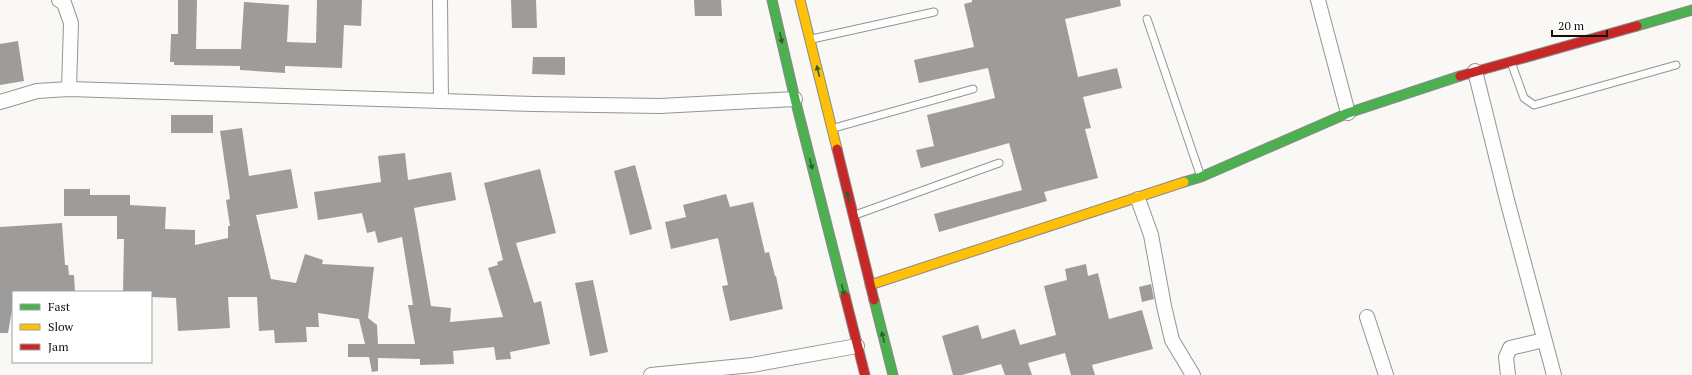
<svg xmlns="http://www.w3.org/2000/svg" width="1692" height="375" font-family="'PT Serif',serif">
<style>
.building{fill:#9e9c9a}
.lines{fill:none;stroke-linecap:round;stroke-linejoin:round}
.lane-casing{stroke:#959493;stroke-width:9}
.street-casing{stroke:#959493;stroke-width:16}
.fast-casing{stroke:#8b8b89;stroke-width:11}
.slow-casing{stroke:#8b8b89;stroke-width:11}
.jam-casing{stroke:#8b8b89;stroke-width:11}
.lane{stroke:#fefefe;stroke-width:7}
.street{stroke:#fefefe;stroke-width:14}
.fast{stroke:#4caf50;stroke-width:9}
.slow{stroke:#ffc107;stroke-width:9}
.jam{stroke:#c62828;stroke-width:9}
.oneway{fill:#2e5f30}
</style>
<rect width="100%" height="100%" fill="#faf8f5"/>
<g class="building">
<path d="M 178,0 L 197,0 L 196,49 L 241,49 L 244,2 L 289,5 L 287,42 L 316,43 L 317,0 L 362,0 L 361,26 L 344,25 L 342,68 L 285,66 L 285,73 L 240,70 L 240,66 L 174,65 L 174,62 L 170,62 L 171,34 L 178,34 Z"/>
<path d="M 511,0 L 536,0 L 537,28 L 512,28 Z"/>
<path d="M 694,0 L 721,0 L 722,16 L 695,16 Z"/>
<path d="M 972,0 L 1120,0 L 1121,6 L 1065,19 L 1078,77 L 1117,68 L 1122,88 L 1083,97 L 1091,128 L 1085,129 L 1098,178 L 1044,192 L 1047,201 L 939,232 L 934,214 L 1022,190 L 1009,143 L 921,168 L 916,150 L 934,146 L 927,115 L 995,98 L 988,68 L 919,83 L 914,60 L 974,47 L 964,4 L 972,2 Z"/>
<path d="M 18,41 L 24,81 L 0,85 L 0,44 Z"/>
<path d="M 533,57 L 565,57 L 565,75 L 532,74 Z"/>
<rect x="171" y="115" width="42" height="18"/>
<path d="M 242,128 L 249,176 L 291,169 L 298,208 L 256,215 L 271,279 L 296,283 L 305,254 L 323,260 L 322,264 L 374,267 L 368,318 L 377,325 L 378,344 L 415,344 L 408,305 L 413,305 L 402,237 L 378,243 L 375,231 L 367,233 L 362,213 L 318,220 L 314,192 L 381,182 L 378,156 L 405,153 L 408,180 L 451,172 L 456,200 L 414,208 L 431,306 L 451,308 L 450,322 L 503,317 L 488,268 L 498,265 L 497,262 L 503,260 L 484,183 L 540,169 L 556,233 L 516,243 L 534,303 L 541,301 L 550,344 L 510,352 L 511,359 L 496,360 L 494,347 L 453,351 L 454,364 L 420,365 L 420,359 L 378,358 L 378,371 L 372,372 L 369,357 L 348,357 L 348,344 L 365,344 L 359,319 L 318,313 L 319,327 L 306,327 L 307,342 L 275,343 L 274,330 L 259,331 L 257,297 L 228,297 L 230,328 L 178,331 L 176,298 L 151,297 L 151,292 L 123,292 L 124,239 L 117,239 L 117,216 L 64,216 L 64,189 L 90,189 L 90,195 L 130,195 L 130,205 L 166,207 L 165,229 L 195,230 L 195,245 L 228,238 L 228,226 L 230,226 L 226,200 L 230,199 L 220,131 Z"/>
<path d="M 635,165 L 652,229 L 630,235 L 614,171 Z"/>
<path d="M 726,194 L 730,207 L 753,202 L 765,253 L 769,252 L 775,276 L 776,276 L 783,309 L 730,321 L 722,286 L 728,285 L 718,238 L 671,249 L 665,222 L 686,217 L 683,205 Z"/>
<path d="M 62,223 L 65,265 L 68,265 L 69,275 L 74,275 L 75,292 L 13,292 L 13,304 L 8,333 L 0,333 L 0,227 Z"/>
<path d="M 1086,264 L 1088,276 L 1098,273 L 1109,319 L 1142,310 L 1153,349 L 1092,365 L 1095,375 L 1071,375 L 1065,353 L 1028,363 L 1032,375 L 1005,375 L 1001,364 L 962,375 L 953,375 L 942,336 L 978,325 L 982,339 L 1015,329 L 1020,345 L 1056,335 L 1044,286 L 1067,280 L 1065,269 Z"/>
<path d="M 593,280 L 608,352 L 590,356 L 575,283 Z"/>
<path d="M 1151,284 L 1154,299 L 1142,302 L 1139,287 Z"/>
</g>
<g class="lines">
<g class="lane-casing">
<g id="lane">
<path d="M 1147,19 L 1201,177"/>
<path d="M 812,39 L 934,12"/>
<path d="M 1511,62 L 1524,98 L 1534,105 L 1676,65"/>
<path d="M 834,128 L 973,89"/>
<path d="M 855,215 L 999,163"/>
</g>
</g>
<g class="street-casing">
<g id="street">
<path d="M 59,0 L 64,3 L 71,23 L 69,89"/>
<path d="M 440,0 L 441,101"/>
<path d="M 1318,0 L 1348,113"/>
<path d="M 1475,71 L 1507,200 L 1554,375"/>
<path d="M 0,102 L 37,91 L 69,89 L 534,104 L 660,106 L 795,99"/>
<path d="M 1138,199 L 1151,235 L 1164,306 L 1172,340 L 1193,375"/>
<path d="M 1367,317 L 1386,375"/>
<path d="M 651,375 L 752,365 L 857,346"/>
<path d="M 1508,375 L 1506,357 L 1510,348 L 1544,340"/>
</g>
</g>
<g class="fast-casing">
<g id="fast">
<path d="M 772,0 L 795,99 L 845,296"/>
<path d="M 1637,26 L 1692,10"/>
<path d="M 1184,182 L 1201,177 L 1348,113 L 1460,76"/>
<path d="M 874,300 L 893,375"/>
</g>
</g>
<g class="slow-casing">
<g id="slow">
<path d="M 800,0 L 837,149"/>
<path d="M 870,285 L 1184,182"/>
</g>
</g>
<g class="jam-casing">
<g id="jam">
<path d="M 1460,76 L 1637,26"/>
<path d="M 837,149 L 874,300"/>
<path d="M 845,296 L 865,375"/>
</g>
</g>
<use href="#lane" class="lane"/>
<use href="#street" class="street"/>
<use href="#fast" class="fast"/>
<use href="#slow" class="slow"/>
<use href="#jam" class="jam"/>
</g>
<defs><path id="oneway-solid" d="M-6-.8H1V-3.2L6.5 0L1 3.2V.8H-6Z"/></defs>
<g class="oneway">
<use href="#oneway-solid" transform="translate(781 38) rotate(77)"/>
<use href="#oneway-solid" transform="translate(818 71) rotate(-104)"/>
<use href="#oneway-solid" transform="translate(811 164) rotate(76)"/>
<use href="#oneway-solid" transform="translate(848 197) rotate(-104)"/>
<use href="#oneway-solid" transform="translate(843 290) rotate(76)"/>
<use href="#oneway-solid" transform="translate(883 337) rotate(-104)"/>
</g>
<rect x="12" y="291" width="140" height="72" fill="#ffffff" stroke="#9f9f9f"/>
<rect x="20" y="304" width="20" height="6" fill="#4caf50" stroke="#9f9f9f"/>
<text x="48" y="311" font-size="12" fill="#0f0f0f">Fast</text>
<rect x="20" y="324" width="20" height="6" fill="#ffc107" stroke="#9f9f9f"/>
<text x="48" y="331" font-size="12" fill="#0f0f0f">Slow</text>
<rect x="20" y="344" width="20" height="6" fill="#c62828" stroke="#9f9f9f"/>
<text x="48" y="351" font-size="12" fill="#0f0f0f">Jam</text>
<path d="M1552 30v6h55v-6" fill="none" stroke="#0f0f0f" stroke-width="2"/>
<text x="1558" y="30" font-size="12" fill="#0f0f0f" stroke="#ffffff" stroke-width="3" paint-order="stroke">20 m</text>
</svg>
